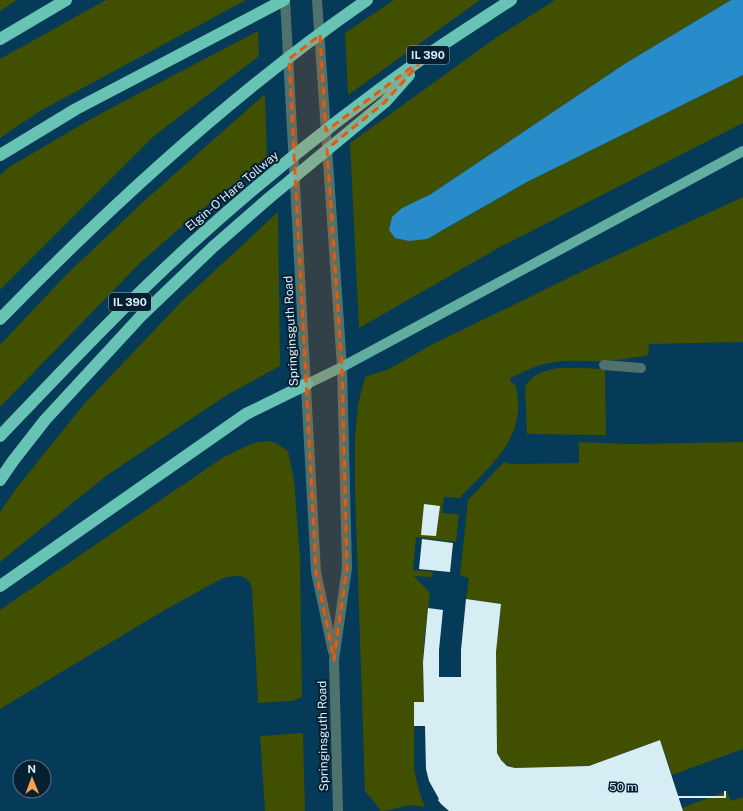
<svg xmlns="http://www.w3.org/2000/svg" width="743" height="811" font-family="'Public Sans',sans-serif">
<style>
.green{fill:#404f00}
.water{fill:#288cca}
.building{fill:#d7edf4}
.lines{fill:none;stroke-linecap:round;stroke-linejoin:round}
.minor{stroke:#4f726c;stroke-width:10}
.major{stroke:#61ada0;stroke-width:10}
.highway{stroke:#67c4b4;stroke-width:12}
.marked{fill:#e8590c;fill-opacity:0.2;stroke:#e8590c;stroke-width:3;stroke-dasharray:8 5;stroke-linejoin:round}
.labels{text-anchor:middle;stroke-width:4;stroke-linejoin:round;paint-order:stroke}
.shield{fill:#062031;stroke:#9ab0be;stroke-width:1}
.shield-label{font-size:11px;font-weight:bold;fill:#daedfb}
.street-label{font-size:12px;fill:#daedfb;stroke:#062031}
</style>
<rect width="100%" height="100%" fill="#053a58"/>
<g class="green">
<path d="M 0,0 L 17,0 L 0,11 Z"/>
<path d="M 106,0 L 246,0 L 40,111 L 0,138 L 0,59 Z"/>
<path d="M 394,0 L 480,0 L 348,95 L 345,33 Z"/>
<path d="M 555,0 L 731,0 L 626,63 L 431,194 L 402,208 L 442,231 L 527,182 L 743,75 L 743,123 L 500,247 L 359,328 L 350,143 L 497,37 Z"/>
<path d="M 258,31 L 259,56 L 154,136 L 0,290 L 0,175 L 9,167 L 98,115 Z"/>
<path d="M 265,94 L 267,158 L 195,215 L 141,262 L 0,407 L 0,345 L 66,275 L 144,201 Z"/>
<path d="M 743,197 L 743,342 L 649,344 L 648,355 C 634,358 620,360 605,361 C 586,362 568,359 550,363 C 536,365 523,372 510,378 L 512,384 L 515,383 C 529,435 494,462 461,496 L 461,498 L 444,497 L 442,513 L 459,514 L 456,542 L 416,537 L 413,570 L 433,572 L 432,577 L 414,576 L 430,593 L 424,642 L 423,662 L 424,702 L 414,702 L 414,769 L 419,791 L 425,807 C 419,806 412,805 406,806 C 397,807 391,811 381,811 L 365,791 L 355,489 L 355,438 L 358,404 L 365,377 L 389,369 L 433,344 L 591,267 Z"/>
<path d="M 278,212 L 280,366 L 227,395 L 106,476 L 0,562 L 0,512 L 18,486 L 85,403 L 183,300 Z"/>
<path d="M 559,368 L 581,368 L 605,369 L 606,435 L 527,434 L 525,387 C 533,373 544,371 559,368 Z"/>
<path d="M 268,441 L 276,443 L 288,451 L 294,480 L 300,557 L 302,697 L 292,701 L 258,703 L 252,588 C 248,573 235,575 223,578 L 163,611 L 0,709 L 0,610 L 222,458 L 253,443 Z"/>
<path d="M 579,442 L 630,444 L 743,442 L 743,749 L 672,775 L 660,740 L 589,766 L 515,768 C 506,765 501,762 497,753 L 496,652 L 501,604 L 466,599 L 469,578 L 460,576 L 468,500 L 504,462 L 510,464 L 579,463 Z"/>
<path d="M 303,733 L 305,811 L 265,811 L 260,736 Z"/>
<path d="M 727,791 L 731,801 L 743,797 L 743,811 L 683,811 L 682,808 Z"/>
</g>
<path class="water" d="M 731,0 L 743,0 L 743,75 L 527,182 L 427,239 L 409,241 L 395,238 L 389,230 L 392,217 L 402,208 L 431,194 L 626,63 Z"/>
<g class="building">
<path d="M 424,504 L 440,506 L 436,536 L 421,535 Z"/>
<path d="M 422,539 L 453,543 L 450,572 L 419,569 Z"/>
<path d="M 466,599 L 501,604 L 496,652 L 497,753 L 501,760 L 507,766 L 515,768 L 589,766 L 660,740 L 683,811 L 449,811 L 441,804 L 438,800 L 439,799 L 429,781 L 426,769 L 425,726 L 414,726 L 414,702 L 424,702 L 423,662 L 428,608 L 443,610 L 439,650 L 439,677 L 461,677 L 461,650 Z"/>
</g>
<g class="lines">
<g class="minor">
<path d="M 285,0 L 316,572 L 333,652"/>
<path d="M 317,0 L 342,367 L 347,568 L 334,660 L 338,811"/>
<path d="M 604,365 L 641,368"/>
</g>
<path class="major" d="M 307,384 L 342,367 L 743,151"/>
<g class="highway">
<path d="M 0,39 L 66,0"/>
<path d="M 0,155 L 76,109 L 284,0"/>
<path d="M 0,319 C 113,203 234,92 367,0"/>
<path d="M 0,436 C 62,371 124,305 191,244 C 264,178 342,115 423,58 C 452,38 482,19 511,0"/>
<path d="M 0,480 L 13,461 L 45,420 L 141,316 L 213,247 L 269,198 L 385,102 L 409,75"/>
<path d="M 0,586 L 246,414 L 307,384"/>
</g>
</g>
<path class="marked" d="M 320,35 L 326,131 L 424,58 L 385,102 L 327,149 L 342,367 L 347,568 L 334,660 L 316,572 L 289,59 Z"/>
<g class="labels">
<g class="shield">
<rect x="407" y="46" width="42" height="18" rx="3"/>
<rect x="109" y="293" width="42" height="18" rx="3"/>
</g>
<g class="shield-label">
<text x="428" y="59">IL 390</text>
<text x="130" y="306">IL 390</text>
</g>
<g class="street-label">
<text transform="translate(232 191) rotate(-40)" y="4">Elgin-O'Hare Tollway</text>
<text transform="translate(291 331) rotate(-93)" y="4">Springinsguth Road</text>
<text transform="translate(323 736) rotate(-91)" y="4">Springinsguth Road</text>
</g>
</g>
<g transform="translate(32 779) rotate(359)"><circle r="19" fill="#062031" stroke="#5b7282"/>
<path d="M0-3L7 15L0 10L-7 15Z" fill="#f9a04c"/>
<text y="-6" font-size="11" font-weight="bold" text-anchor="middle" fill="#daedfb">N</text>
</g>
<path d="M603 791v6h122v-6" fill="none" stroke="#daedfb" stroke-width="2"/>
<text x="609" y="791" font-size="12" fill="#daedfb" stroke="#062031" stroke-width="3" paint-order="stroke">50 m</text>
</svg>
